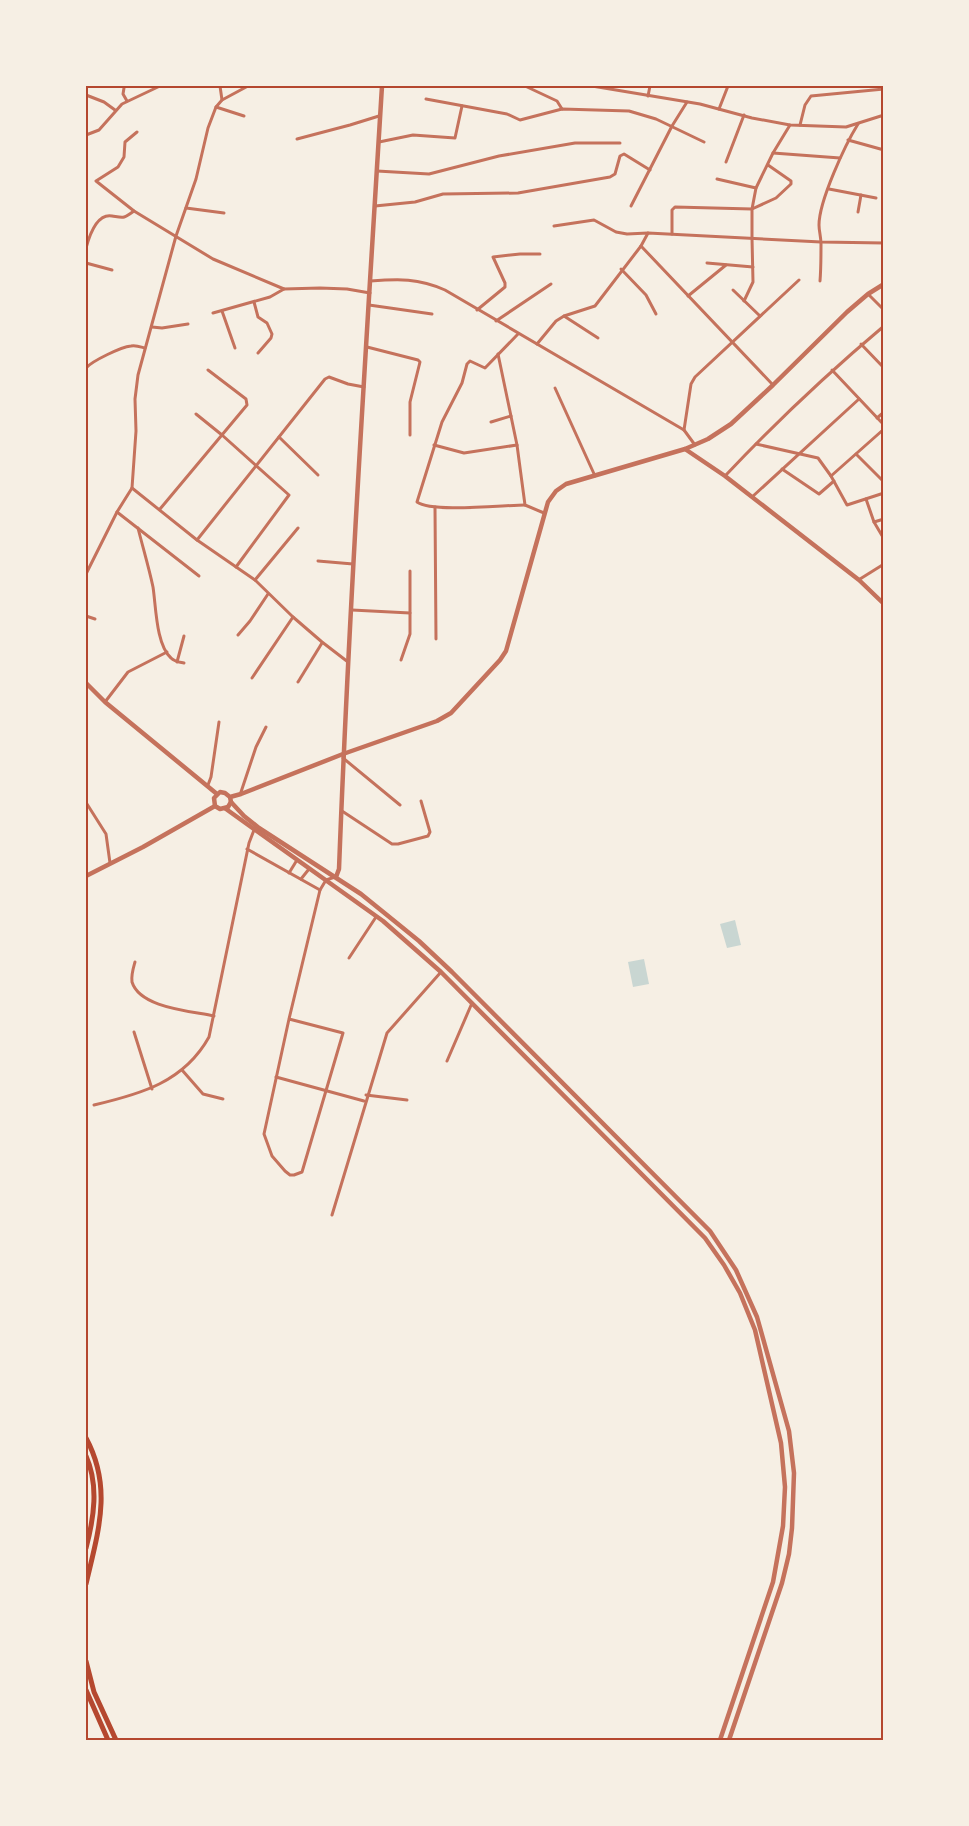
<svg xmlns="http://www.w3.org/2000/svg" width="969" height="1826" font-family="Cabin,sans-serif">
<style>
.water{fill:#c9d6d2}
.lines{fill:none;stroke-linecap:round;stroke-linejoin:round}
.minor{stroke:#c5725c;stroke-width:3}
.tertiary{stroke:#c5725c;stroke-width:4.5}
.trunk{stroke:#b5482f;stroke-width:5}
.neatline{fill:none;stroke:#b5482f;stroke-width:2}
</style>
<rect width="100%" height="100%" fill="#f6efe4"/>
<g class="water">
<path d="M 735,920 L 741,945 L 727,948 L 720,924 Z"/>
<path d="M 644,959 L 649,984 L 633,987 L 628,962 Z"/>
</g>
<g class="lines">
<g class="minor">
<path d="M 123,86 L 124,88 L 123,94 L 127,101"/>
<path d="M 220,86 L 222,100"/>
<path d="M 525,86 L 557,101 L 562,109"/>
<path d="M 592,86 L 700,104 L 752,118 L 790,125 L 846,127 L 884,115"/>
<path d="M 86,95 L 104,102 L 115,110"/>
<path d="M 648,96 L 650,86"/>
<path d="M 426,99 L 507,114 L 520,120 L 562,109 L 629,111 L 656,119 L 704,142"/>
<path d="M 216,107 L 244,116"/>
<path d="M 719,109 L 728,86"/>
<path d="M 800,125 L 805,105 L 811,96 L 884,89"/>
<path d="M 137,132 L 125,142 L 124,157 L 118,167 L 96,181 L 134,211 L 213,259 L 284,289"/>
<path d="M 86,135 L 99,130 L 122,104 L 160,86"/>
<path d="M 297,139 L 350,125 L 379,116"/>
<path d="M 848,140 L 884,150"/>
<path d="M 379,142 L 413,135 L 455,138 L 462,106"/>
<path d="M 773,153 L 840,158"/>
<path d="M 726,162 L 744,115"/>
<path d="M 377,171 L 429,174 L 499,156 L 575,143 L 620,143"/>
<path d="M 717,179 L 756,188"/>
<path d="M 829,189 L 876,198"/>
<path d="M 375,206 L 415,202 L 443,194 L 518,193 L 610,177 L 615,174 L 620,156 L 624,154 L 650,170"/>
<path d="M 631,206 L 672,126 L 687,102"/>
<path d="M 186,208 L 224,213"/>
<path d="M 858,212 L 861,195"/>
<path d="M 554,226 L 594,220 L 616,232 L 627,234 L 648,233 L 821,242 L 884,243"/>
<path d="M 672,234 L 672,210 L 675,207 L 752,209 L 776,198 L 791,184 L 791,181 L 768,165"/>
<path d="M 641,246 L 773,385"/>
<path d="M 86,248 C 89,237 96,213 112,216 C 124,218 123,219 134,211"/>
<path d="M 86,263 L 112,270"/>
<path d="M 707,263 L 753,267"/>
<path d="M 621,269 L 646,295 L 656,314"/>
<path d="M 370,281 C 399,279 418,278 445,290 L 684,430 L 695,445"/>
<path d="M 820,281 C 821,269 821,256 821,244 C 821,237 819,231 819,225 C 819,201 845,145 858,124"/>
<path d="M 733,290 L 760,316"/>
<path d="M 868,294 L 884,310"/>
<path d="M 688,296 L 726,265"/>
<path d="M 744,301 L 753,282 L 752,238 L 752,209 L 756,188 L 773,153 L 790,125"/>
<path d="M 254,302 L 258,317 L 267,323 L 272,334 L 271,338 L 258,353"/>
<path d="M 369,305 L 432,314"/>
<path d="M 477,310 L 505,287 L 505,283 L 493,257 L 520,254 L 540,254"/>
<path d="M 222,311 L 235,348"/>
<path d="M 213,313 L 270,297 L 284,289 L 320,288 L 347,289 L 370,293"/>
<path d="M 564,316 L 598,338"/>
<path d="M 496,321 L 551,284"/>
<path d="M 152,327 L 162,328 L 188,324"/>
<path d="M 518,334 L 485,368 L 470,361 L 467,364 L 462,383 L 442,422 L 417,502 C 432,513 504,505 525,505"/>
<path d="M 537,344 L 556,321 L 564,316 L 595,306 L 641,246 L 648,233"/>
<path d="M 861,344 L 884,368"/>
<path d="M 367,347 L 418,360 L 420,362 L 410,402 L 410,435"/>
<path d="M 498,354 L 517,445 L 525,505 L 544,513"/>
<path d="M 86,368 C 92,361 121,347 131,346 C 136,345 141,347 145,348"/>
<path d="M 832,370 L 884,425"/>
<path d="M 555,388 L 595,476"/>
<path d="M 196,414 L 222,435 L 289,495 L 236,567"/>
<path d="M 877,418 L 884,412"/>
<path d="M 491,422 L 511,416"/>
<path d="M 684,430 L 691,384 L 695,377 L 799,280"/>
<path d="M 279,437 L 318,475"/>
<path d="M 756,444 L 818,458 L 831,476 L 847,505 L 884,493"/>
<path d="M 434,445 L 464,453 L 517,445"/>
<path d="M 856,454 L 884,482"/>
<path d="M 782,469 L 819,494 L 834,481"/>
<path d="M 725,476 C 775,423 828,373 884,326"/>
<path d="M 831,476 L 884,429"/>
<path d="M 132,488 L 197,540 L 255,580 L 293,617 L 322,642 L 348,662"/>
<path d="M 752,497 L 859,399"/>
<path d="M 866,499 L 874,522 L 884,539"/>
<path d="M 435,507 L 436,639"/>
<path d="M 160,509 L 247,405 L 246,399 L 208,370"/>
<path d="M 117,512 L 199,576"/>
<path d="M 874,522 L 884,519"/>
<path d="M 138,528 C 143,548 149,568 153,587 C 156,606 156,645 171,658 C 175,662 179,662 184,663"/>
<path d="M 197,540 L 325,379 L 329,377 L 348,384 L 364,387"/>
<path d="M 318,561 L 353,564"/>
<path d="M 86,574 L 117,512 L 132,488 L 136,431 L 135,399 L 138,375 L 176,236 L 196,179 L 208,128 L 216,107 L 222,100 L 248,86"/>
<path d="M 860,579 L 884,564"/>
<path d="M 255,580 L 298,528"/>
<path d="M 352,610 L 410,613"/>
<path d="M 86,616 L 95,619"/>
<path d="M 238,635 L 250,621 L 268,594"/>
<path d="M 401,660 L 410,634 L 410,571"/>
<path d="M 177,662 L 184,636"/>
<path d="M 252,678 L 293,617"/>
<path d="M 298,682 L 322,643"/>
<path d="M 105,702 L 128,672 L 167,652"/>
<path d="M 343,758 L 400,805"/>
<path d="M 208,785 L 211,777 L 219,722"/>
<path d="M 241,792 L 256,747 L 266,727"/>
<path d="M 87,804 L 106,834 L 110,863"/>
<path d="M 342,811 L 392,844 L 398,844 L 428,836 L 430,832 L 421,801"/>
<path d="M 247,849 L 320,890"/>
<path d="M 289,873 L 297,860"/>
<path d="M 301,879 L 309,869"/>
<path d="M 349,958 L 376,917"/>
<path d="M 135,962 C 133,969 131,975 132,982 C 140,1008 191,1011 214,1016"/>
<path d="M 289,1019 L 343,1033 L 302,1172 L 294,1175 L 290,1175 L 285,1171 L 272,1156 L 264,1134 L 289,1019 L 320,890 L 326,880 L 335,877"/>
<path d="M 134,1032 L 152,1089"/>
<path d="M 447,1061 L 472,1003"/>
<path d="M 182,1070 L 203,1094 L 223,1099"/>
<path d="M 276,1077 L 364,1101"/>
<path d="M 366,1095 L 407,1100"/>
<path d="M 94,1105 C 141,1094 184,1082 209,1037 L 249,843 L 254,830"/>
<path d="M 332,1215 L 387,1033 L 441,972"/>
</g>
<g class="tertiary">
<path d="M 685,449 L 725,476 L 859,580 L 884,604"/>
<path d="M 86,683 L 105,702 L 217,794"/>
<path d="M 230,797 L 231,802 L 228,807 L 220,809 L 215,806 L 214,798 L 220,792 L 225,793 L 230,797 L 241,794 L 343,754 L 437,721 L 451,713 L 500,660 L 506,651 L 548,502 L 556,491 L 566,484 L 685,449 L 708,439 L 731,424 L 773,385 L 847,312 L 868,294 L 884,284"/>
<path d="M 231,802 L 244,816 L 259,828 L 361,894 L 419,941 L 452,972 L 710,1231 L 736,1270 L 757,1317 L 789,1431 L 794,1473 L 792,1528 L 789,1554 L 782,1583 L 729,1740"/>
<path d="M 226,809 L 383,921 L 441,972 L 705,1238 L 724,1265 L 740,1293 L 755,1330 L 781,1443 L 785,1487 L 783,1526 L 773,1582 L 720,1740"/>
<path d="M 86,876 L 143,847 L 215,806"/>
<path d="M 336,877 L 339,869 C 349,608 366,347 382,86"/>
</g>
<g class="trunk">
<path d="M 86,1438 C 113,1488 98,1532 86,1584"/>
<path d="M 86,1456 C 99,1485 94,1518 86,1548"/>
<path d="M 86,1661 L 94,1692 L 116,1740"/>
<path d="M 86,1690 L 108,1740"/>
</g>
</g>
<rect width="969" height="1826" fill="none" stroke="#f6efe4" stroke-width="174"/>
<rect x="87" y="87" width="795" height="1652" class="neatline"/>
</svg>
